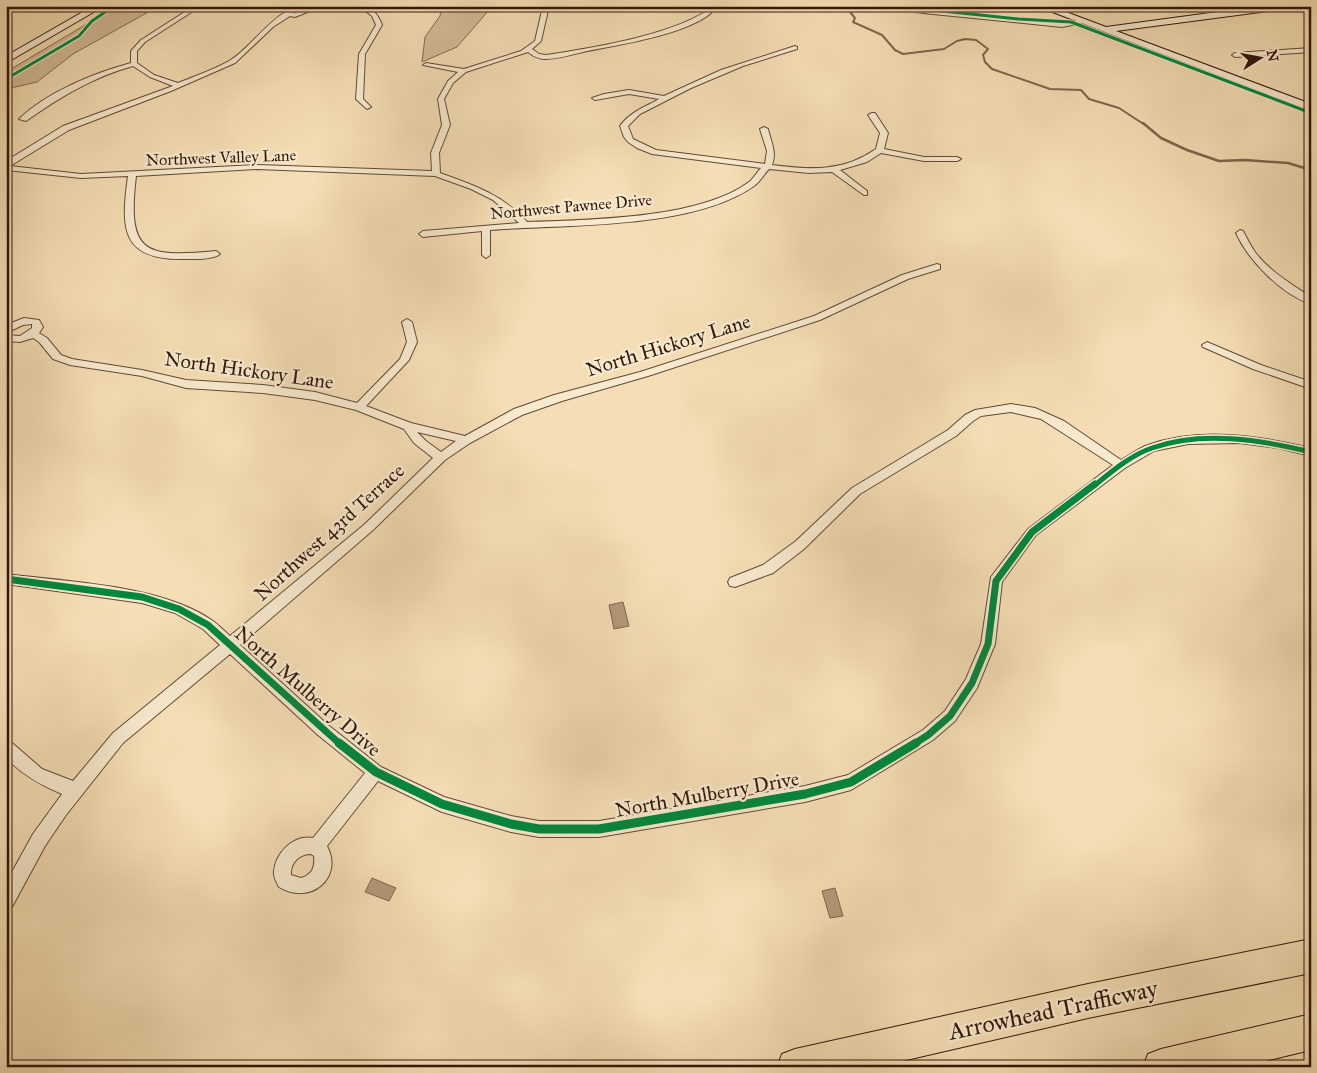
<svg xmlns="http://www.w3.org/2000/svg" width="1317" height="1073" font-family="'IM FELL Great Primer',serif">
<style>
.green{fill:#d4bc98;stroke:#836a51}
.water{fill:#b39a7b;stroke:#7f664e}
.lines{fill:none;stroke-linecap:round;stroke-linejoin:round}
.stream-far1{stroke:#7f664e;stroke-width:2}
.stream{stroke:#7f664e;stroke-width:2.5}
.street-casing{stroke:#634935;stroke-width:2}
.secondary-casing{stroke:#32170a;stroke-width:2}
.highway-casing{stroke:#32170a;stroke-width:2}
.street{fill:#f8eacf;fill-rule:evenodd}
.secondary{fill:#f8eacf;fill-rule:evenodd}
.highway{fill:#f5deb5;fill-rule:evenodd}
.cycleway-far3-casing{stroke:#f8eacf;stroke-width:5}
.cycleway-far2-casing{stroke:#f8eacf;stroke-width:8}
.cycleway-far1-casing{stroke:#f8eacf;stroke-width:10}
.cycleway-casing{stroke:#f8eacf;stroke-width:12}
.cycleway-far3{stroke:#00873e;stroke-width:3}
.cycleway-far2{stroke:#00873e;stroke-width:5}
.cycleway-far1{stroke:#00873e;stroke-width:7}
.cycleway{stroke:#00873e;stroke-width:9}
.labels{text-anchor:middle;stroke-width:4.5;stroke-linejoin:round;paint-order:stroke}
.far-street-label{font-size:16px;fill:#32170a;stroke:#f8eacf}
.street-label{font-size:20px;fill:#32170a;stroke:#f8eacf}
.near-street-label{font-size:24px;fill:#32170a;stroke:#f8eacf}
</style>
<rect width="100%" height="100%" fill="#f5deb5"/>
<filter id="stains"><feTurbulence type="fractalNoise" baseFrequency=".004" numOctaves="4"/><feColorMatrix values="0 0 0 0 .2 0 0 0 0 .09 0 0 0 0 .02 0 0 0 .5 -.17"/></filter>
<radialGradient id="worn" r=".72"><stop offset=".6" stop-color="#630" stop-opacity="0"/><stop offset="1" stop-color="#630" stop-opacity=".3"/></radialGradient>
<g class="green">
<path d="M 117,6 L 159,6 L 73,54 L 37,82 L 6,89 L 6,72 Z"/>
<path d="M 442,6 L 500,6 L 500,10 L 489,10 L 457,47 L 422,62 L 425,37 L 440,16 Z"/>
</g>
<g class="water">
<path d="M 623,602 L 629,626 L 614,629 L 609,605 Z"/>
<path d="M 372,878 L 396,888 L 389,901 L 365,892 Z"/>
<path d="M 835,888 L 843,916 L 830,918 L 822,891 Z"/>
</g>
<g class="lines">
<path class="stream-far1" d="M 845,6 L 855,18 L 853,22 L 882,35 L 895,50 L 903,54 L 944,49 L 957,41 L 965,39 L 976,40 L 988,49 L 983,55 L 985,62 L 992,69 L 1050,89 L 1081,90 L 1089,99 L 1119,108 L 1145,125"/>
<path class="stream" d="M 1143,123 L 1161,138 L 1187,150 L 1219,161 L 1245,160 L 1288,163 L 1311,170"/>
<g class="street-casing">
<g id="street">
<path d="M 194,6 L 201,6 L 145,42 L 137,51 L 137,63 L 154,75 L 178,83 C 195,76 213,70 229,61 C 251,49 277,6 304,6 L 293,14 L 313,6 L 322,6 L 295,17 L 290,16 L 273,27 L 235,63 L 171,91 L 69,130 L 10,166 L 81,174 L 257,165 L 432,171 L 431,153 L 442,125 L 438,99 L 448,81 L 458,72 L 423,65 L 426,63 L 464,69 L 521,51 L 535,41 L 543,6 L 549,6 L 541,41 L 532,49 L 539,54 L 546,55 C 592,48 666,36 705,12 L 704,6 L 710,6 L 711,13 C 687,34 619,45 587,51 C 574,54 559,59 545,59 C 538,59 533,56 528,52 L 466,72 L 453,83 L 444,99 L 450,125 L 439,153 L 440,173 C 474,185 503,195 527,222 C 587,220 700,219 749,182 C 753,179 757,172 761,168 L 652,154 L 637,148 L 628,142 L 624,137 L 620,126 C 630,112 645,107 659,99 L 629,94 L 595,100 L 592,98 L 604,94 L 629,90 L 664,96 L 721,70 L 795,46 L 797,47 L 797,49 L 743,66 L 691,88 L 640,114 L 628,126 L 633,139 L 656,150 L 765,164 L 767,151 L 760,129 L 764,127 L 768,129 C 771,142 777,152 772,165 C 811,170 843,172 876,149 L 880,133 L 868,115 L 872,113 L 875,113 L 888,133 L 884,149 L 924,157 L 957,157 L 961,159 L 957,161 L 924,161 L 881,153 L 867,162 L 840,170 L 867,191 L 867,195 L 864,195 L 832,172 L 809,173 L 769,169 C 764,174 760,182 754,186 C 692,230 565,224 490,230 L 490,255 L 486,258 L 482,255 L 482,231 L 423,237 L 419,234 L 423,231 L 519,223 L 493,200 L 471,189 L 435,176 L 257,169 L 136,176 C 127,253 143,258 216,251 L 220,254 C 213,260 193,259 183,259 C 120,260 121,227 128,176 L 81,178 L 6,170 L 6,161 L 63,126 L 173,86 L 150,77 L 133,66 C 93,77 60,97 26,121 L 19,119 C 47,92 94,73 131,63 L 131,51 L 141,40 Z"/>
<path d="M 359,6 C 372,6 378,14 382,25 L 365,54 L 363,99 L 371,107 L 367,109 L 356,99 L 359,54 L 376,25 L 372,16 Z"/>
<path d="M 1298,6 L 1311,8 L 1311,12 L 1299,7 Z"/>
<path d="M 915,9 L 1062,23 L 1084,20 L 1087,22 L 1062,27 L 913,12 Z"/>
<path d="M 1311,48 L 1311,52 L 1235,57 L 1232,55 L 1235,53 Z"/>
<path d="M 1240,230 L 1243,231 C 1247,238 1250,245 1255,252 C 1269,271 1291,284 1311,297 L 1311,304 C 1282,295 1248,260 1236,233 Z"/>
<path d="M 937,264 L 940,265 L 940,269 L 908,279 L 820,320 L 648,376 L 562,401 L 522,415 L 470,443 L 445,460 L 373,530 L 240,645 L 328,725 L 381,767 L 444,797 L 511,816 L 539,821 L 599,821 L 805,786 L 848,775 L 923,730 L 945,711 L 966,679 L 981,644 L 991,577 L 1028,529 L 1113,465 L 1041,419 L 1011,412 L 981,416 L 973,421 L 956,436 L 860,494 L 804,549 L 773,573 L 735,587 L 730,586 L 728,582 L 730,578 L 763,565 L 796,541 L 852,488 L 948,430 L 965,415 L 975,410 L 1011,404 L 1035,408 L 1064,421 L 1121,460 C 1130,455 1139,448 1148,445 C 1199,426 1260,436 1311,448 L 1311,456 L 1278,448 L 1239,443 L 1188,444 L 1154,451 L 1125,468 L 1036,535 L 1002,582 L 995,644 L 977,688 L 955,721 L 933,740 L 851,790 L 805,802 L 599,837 L 539,837 L 511,832 L 442,812 L 378,781 L 327,846 C 344,878 310,906 279,887 C 277,883 273,876 274,872 C 275,853 294,834 313,838 L 365,773 L 318,735 L 230,654 L 123,743 L 66,815 L 45,846 L 12,907 L 6,909 L 6,883 L 33,834 L 62,794 C 40,785 23,775 6,758 L 6,740 L 11,742 L 42,769 L 73,781 L 113,733 L 220,645 L 203,629 L 175,613 L 142,603 L 6,584 L 6,574 C 68,582 162,585 213,621 C 219,625 224,631 230,636 L 365,524 L 433,458 L 414,443 L 404,429 L 356,410 L 315,400 L 263,393 L 186,388 L 142,376 L 70,365 L 53,359 L 39,342 L 33,338 L 20,342 L 6,341 L 6,335 L 20,336 L 32,328 L 32,324 L 23,325 L 6,333 L 6,325 L 24,318 L 39,320 L 43,327 L 39,333 L 47,338 L 61,355 L 72,359 L 142,370 L 186,380 L 263,385 L 315,392 L 357,403 L 400,359 L 407,342 L 402,322 L 407,319 L 412,322 L 417,342 L 409,360 L 366,406 L 411,423 L 465,436 L 514,409 L 554,395 L 640,372 L 814,316 L 902,275 ZM 417,432 L 456,441 L 441,452 L 426,441 ZM 311,854 L 314,856 C 315,867 313,874 301,878 L 291,875 C 290,863 299,854 311,854 Z"/>
<path d="M 1207,342 L 1261,365 L 1311,382 L 1311,389 L 1253,369 L 1203,347 L 1202,345 Z"/>
</g>
</g>
<g class="secondary-casing">
<g id="secondary">
<path d="M 93,6 L 104,6 L 6,63 L 6,56 Z"/>
<path d="M 1037,6 L 1050,6 L 1106,27 L 1262,6 L 1287,6 L 1283,9 L 1116,31 L 1311,104 L 1311,111 Z"/>
</g>
</g>
<g class="highway-casing">
<g id="highway">
<path d="M 1311,939 L 1311,973 L 1088,1018 L 876,1067 L 777,1067 L 782,1054 L 795,1049 L 1088,984 Z"/>
<path d="M 1311,1014 L 1311,1050 L 1239,1067 L 1143,1067 L 1148,1054 L 1161,1049 Z"/>
</g>
</g>
<use href="#street" class="street"/>
<use href="#secondary" class="secondary"/>
<use href="#highway" class="highway"/>
<g class="cycleway-far3-casing">
<g id="cycleway-far3">
<path d="M 890,6 L 915,11 L 933,10 L 1019,19 L 1071,22 L 1311,113"/>
<path d="M 6,79 L 79,36 L 92,21 L 114,6"/>
</g>
</g>
<g class="cycleway-far2-casing">
<path id="cycleway-far2" d="M 1094,486 C 1111,472 1131,455 1152,448 C 1202,430 1261,440 1311,452"/>
</g>
<g class="cycleway-far1-casing">
<g id="cycleway-far1">
<path d="M 6,579 L 142,597 L 179,609 L 208,625 L 340,744"/>
<path d="M 914,744 L 928,735 L 950,716 L 972,683 L 988,644 L 996,581 L 1032,532 L 1095,484"/>
</g>
</g>
<g class="cycleway-casing">
<path id="cycleway" d="M 339,743 L 376,772 L 442,804 L 511,824 L 539,829 L 599,829 L 805,794 L 851,782 L 916,743"/>
</g>
<use href="#cycleway-far3" class="cycleway-far3"/>
<use href="#cycleway-far2" class="cycleway-far2"/>
<use href="#cycleway-far1" class="cycleway-far1"/>
<use href="#cycleway" class="cycleway"/>
</g>
<g class="labels">
<g class="far-street-label">
<text transform="translate(221 157) rotate(-2)" y="6">Northwest Valley Lane</text>
<text transform="translate(571 206) rotate(-5)" y="6">Northwest Pawnee Drive</text>
</g>
<g class="street-label">
<text transform="translate(668 345) rotate(-17)" y="7">North Hickory Lane</text>
<text transform="translate(249 370) rotate(8)" y="7">North Hickory Lane</text>
<text transform="translate(329 532) rotate(-42)" y="7">Northwest 43rd Terrace</text>
<text transform="translate(308 691) rotate(41)" y="7">North Mulberry Drive</text>
<text transform="translate(707 794) rotate(-10)" y="7">North Mulberry Drive</text>
</g>
<g class="near-street-label">
<text transform="translate(1053 1010) rotate(-12)" y="8">Arrowhead Trafficway</text>
</g>
</g>
<rect width="1317" height="1073" fill="none" stroke="#f5deb5" stroke-width="25"/>
<rect x="8" y="8" width="1302" height="1058" fill="none" stroke="#32170a" stroke-width="2.5"/>
<rect x="12" y="12" width="1292" height="1048" fill="none" stroke="#32170a"/>
<g transform="translate(1260 58) rotate(79)" stroke="#f8eacf" stroke-width="4" paint-order="stroke">
<path d="M0-4L9 19L0 12L-9 19Z" fill="#32170a"/>
<text y="-8" font-size="14" font-weight="bold" text-anchor="middle" fill="#32170a">N</text>
</g>
<rect width="100%" height="100%" filter="url(#stains)"/>
<rect width="100%" height="100%" fill="url(#worn)"/>
</svg>
